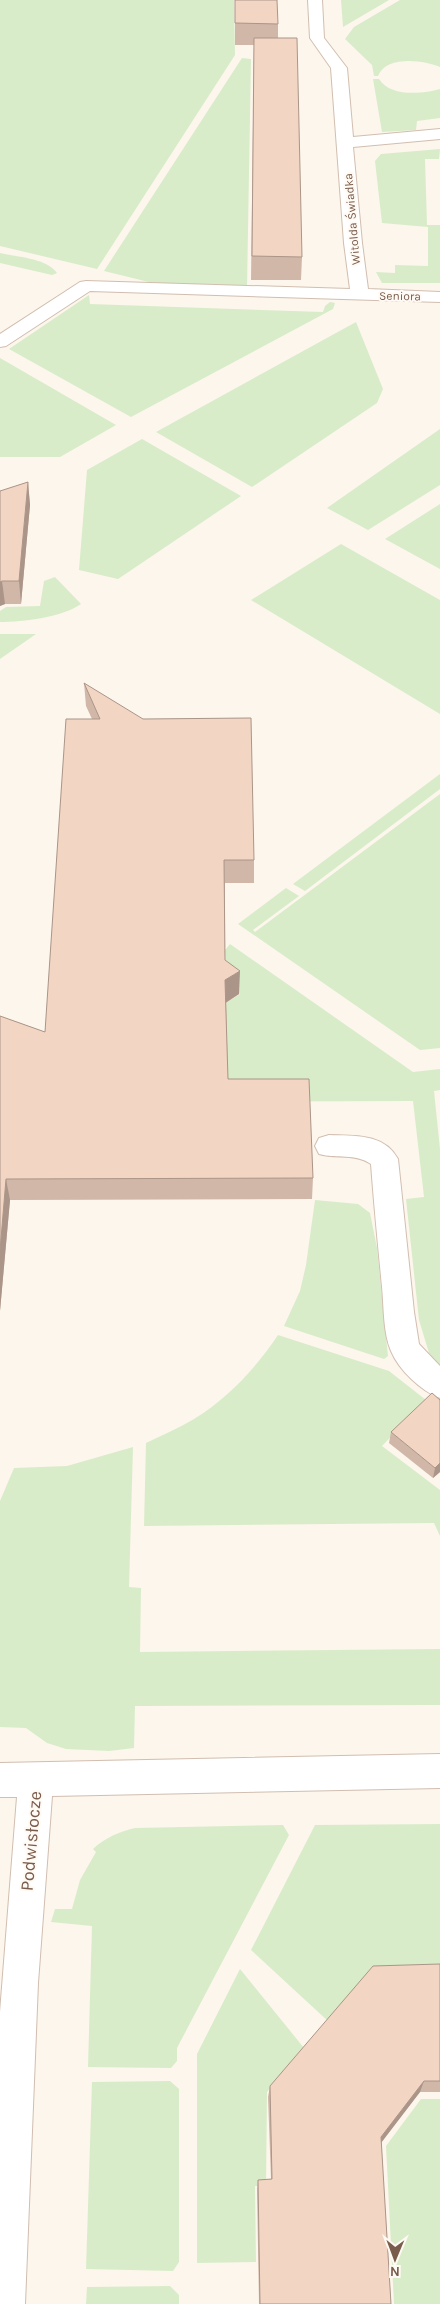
<svg xmlns="http://www.w3.org/2000/svg" width="440" height="2304" font-family="Karla,sans-serif">
<style>
.green{fill:#d8ecc9}
.lines{fill:none;stroke-linecap:round;stroke-linejoin:round}
.minor-casing{stroke:#d1beb0;stroke-width:2}
.minor{fill:#fff;fill-rule:evenodd}
.wall{fill:#d1b7a8}
.shaded-wall{fill:#aa9588}
.building{fill:#f3d5c3;stroke:#aa9588}
.labels{text-anchor:middle;stroke-width:4;stroke-linejoin:round;paint-order:stroke}
.far-street-label{font-size:12px;fill:#7a5c4d;stroke:#fffaf3}
.near-street-label{font-size:18px;fill:#7a5c4d;stroke:#fffaf3}
</style>
<rect width="100%" height="100%" fill="#fdf6ec"/>
<g class="green">
<path d="M 0,0 L 234,0 L 235,55 L 97,269 L 0,246 Z"/>
<path d="M 341,0 L 389,0 L 343,27 Z"/>
<path d="M 400,0 L 440,0 L 440,67 C 424,60 386,55 378,76 L 374,76 L 372,65 L 345,39 L 354,27 Z"/>
<path d="M 242,58 L 251,59 L 247,288 L 161,285 L 104,271 Z"/>
<path d="M 373,79 L 379,79 C 390,97 422,94 440,89 L 440,118 L 417,121 L 416,130 L 382,132 Z"/>
<path d="M 440,149 L 439,159 L 425,159 L 427,225 L 440,225 L 440,283 L 382,283 L 376,272 L 395,273 L 395,265 L 428,266 L 428,227 L 382,223 L 375,161 L 381,154 Z"/>
<path d="M 0,253 C 16,257 47,258 57,273 L 52,275 L 0,263 Z"/>
<path d="M 89,295 L 90,304 L 323,312 L 325,306 L 330,302 L 335,303 L 333,309 L 131,417 L 9,349 Z"/>
<path d="M 356,322 L 383,389 L 377,403 L 252,487 L 156,432 Z"/>
<path d="M 0,358 L 116,425 L 60,457 L 0,457 Z"/>
<path d="M 440,429 L 440,485 L 368,530 L 327,508 Z"/>
<path d="M 142,439 L 241,496 L 118,579 L 79,570 L 87,470 Z"/>
<path d="M 440,504 L 440,569 L 385,539 Z"/>
<path d="M 341,544 L 440,600 L 440,714 L 251,600 Z"/>
<path d="M 55,577 L 81,604 C 63,617 23,622 0,622 L 0,611 L 6,607 L 40,606 L 44,581 Z"/>
<path d="M 0,634 L 36,634 L 0,659 Z"/>
<path d="M 440,774 L 440,789 L 305,891 L 293,884 Z"/>
<path d="M 440,794 L 440,1048 L 420,1050 L 238,924 L 286,888 L 299,896 L 253,930 L 255,932 Z"/>
<path d="M 230,944 L 413,1072 L 440,1069 L 440,1090 L 434,1091 L 440,1149 L 440,1368 L 429,1353 L 419,1320 L 406,1199 L 424,1197 L 413,1101 L 145,1102 L 226,1003 L 240,994 L 226,982 L 225,950 Z"/>
<path d="M 315,1200 L 358,1204 L 370,1213 L 377,1248 L 388,1356 L 384,1359 L 284,1326 L 300,1291 L 306,1265 Z"/>
<path d="M 278,1335 L 389,1371 L 426,1400 L 382,1446 L 440,1490 L 440,1536 L 434,1523 L 144,1526 L 146,1443 C 162,1435 179,1428 194,1419 C 228,1398 256,1368 278,1335 Z"/>
<path d="M 133,1447 L 129,1587 L 141,1588 L 140,1652 L 440,1649 L 440,1705 L 135,1706 L 134,1748 L 109,1751 L 66,1749 L 47,1743 L 26,1728 L 0,1727 L 0,1501 L 14,1468 L 67,1466 Z"/>
<path d="M 440,1824 L 440,1974 L 329,2022 L 251,1950 L 315,1825 Z"/>
<path d="M 283,1825 L 289,1835 L 177,2048 L 177,2061 L 171,2068 L 85,2067 L 88,2067 L 92,1926 L 51,1922 L 55,1909 L 72,1909 L 80,1880 L 96,1852 L 93,1849 C 106,1837 119,1832 135,1828 Z"/>
<path d="M 240,1969 L 304,2048 L 267,2092 L 266,2186 L 255,2186 L 256,2262 L 197,2263 L 197,2054 Z"/>
<path d="M 170,2081 L 179,2089 L 179,2262 L 173,2271 L 86,2269 L 92,2082 Z"/>
<path d="M 421,2099 L 440,2099 L 440,2304 L 394,2304 L 386,2146 Z"/>
<path d="M 170,2286 L 179,2295 L 179,2304 L 86,2304 L 87,2287 Z"/>
</g>
<g class="lines">
<g class="minor-casing">
<g id="minor">
<path d="M 308,0 L 322,0 L 324,38 L 347,68 L 353,137 L 440,129 L 440,139 L 353,147 L 362,243 L 368,289 L 440,292 L 440,302 L 90,291 L 6,346 L 0,347 L 0,334 L 80,282 L 86,281 L 350,289 L 344,243 L 331,68 L 310,38 Z"/>
<path d="M 329,1135 C 354,1136 384,1133 398,1159 L 414,1312 L 419,1344 L 440,1366 L 440,1398 C 421,1391 399,1370 391,1351 C 383,1333 384,1307 382,1287 C 378,1246 374,1205 371,1164 C 355,1153 337,1159 319,1154 L 315,1146 L 319,1138 Z"/>
<path d="M 440,1754 L 440,1788 L 52,1796 L 38,1983 L 25,2304 L 0,2304 L 0,2012 L 17,1797 L 0,1797 L 0,1763 Z"/>
</g>
</g>
<use href="#minor" class="minor"/>
</g>
<g class="wall">
<path d="M 235,0 L 278,24 L 278,38 L 302,257 L 301,280 L 251,280 L 254,45 L 235,45 Z"/>
<path d="M 28,482 L 30,505 L 21,604 L 5,604 L 0,606 L 0,491 Z"/>
<path d="M 84,683 L 254,860 L 254,883 L 225,883 L 225,960 L 239,994 L 226,1003 L 228,1079 L 313,1178 L 312,1199 L 10,1200 L 0,1311 L 0,1016 L 45,1032 L 92,719 L 86,706 Z"/>
<path d="M 391,1432 L 440,1472 L 433,1478 L 389,1443 Z"/>
<path d="M 440,1964 L 440,2092 L 420,2092 L 381,2142 L 391,2304 L 259,2304 L 257,2190 L 258,2180 L 271,2179 L 268,2097 L 270,2086 Z"/>
</g>
<g class="shaded-wall">
<path d="M 28,482 L 30,505 L 21,604 L 19,581 Z"/>
<path d="M 2,581 L 5,604 L 0,606 L 0,582 Z"/>
<path d="M 240,971 L 239,994 L 225,1003 L 225,980 Z"/>
<path d="M 6,1179 L 10,1200 L 0,1311 L 0,1251 Z"/>
<path d="M 440,1463 L 440,1472 L 433,1478 L 435,1468 Z"/>
<path d="M 424,2081 L 420,2092 L 378,2147 L 381,2137 Z"/>
</g>
<g class="building">
<path d="M 235,0 L 277,0 L 278,24 L 235,23 Z"/>
<path d="M 254,38 L 297,38 L 302,257 L 252,256 Z"/>
<path d="M 28,482 L 19,581 L 2,581 L 0,582 L 0,491 Z"/>
<path d="M 84,683 L 143,719 L 251,718 L 254,860 L 224,860 L 225,960 L 240,971 L 225,980 L 228,1079 L 309,1079 L 313,1178 L 6,1179 L 0,1251 L 0,1016 L 45,1032 L 66,719 L 100,719 Z"/>
<path d="M 432,1393 L 440,1400 L 440,1463 L 435,1468 L 391,1432 Z"/>
<path d="M 440,1964 L 440,2081 L 424,2081 L 381,2137 L 391,2304 L 260,2304 L 258,2180 L 272,2179 L 270,2086 L 373,1966 Z"/>
</g>
<g class="labels">
<g class="far-street-label">
<text transform="translate(352 219) rotate(-95)" y="4">Witolda Świadka</text>
<text transform="translate(400 296) rotate(1)" y="4">Seniora</text>
</g>
<g class="near-street-label">
<text transform="translate(31 1841) rotate(-85)" y="6">Podwisłocze</text>
</g>
</g>
<g transform="translate(395 2259) rotate(181)" stroke="#fffaf3" stroke-width="4" paint-order="stroke">
<path d="M0-4L9 19L0 12L-9 19Z" fill="#7a5c4d"/>
<text y="-8" font-size="14" font-weight="bold" text-anchor="middle" fill="#7a5c4d">N</text>
</g>
</svg>
